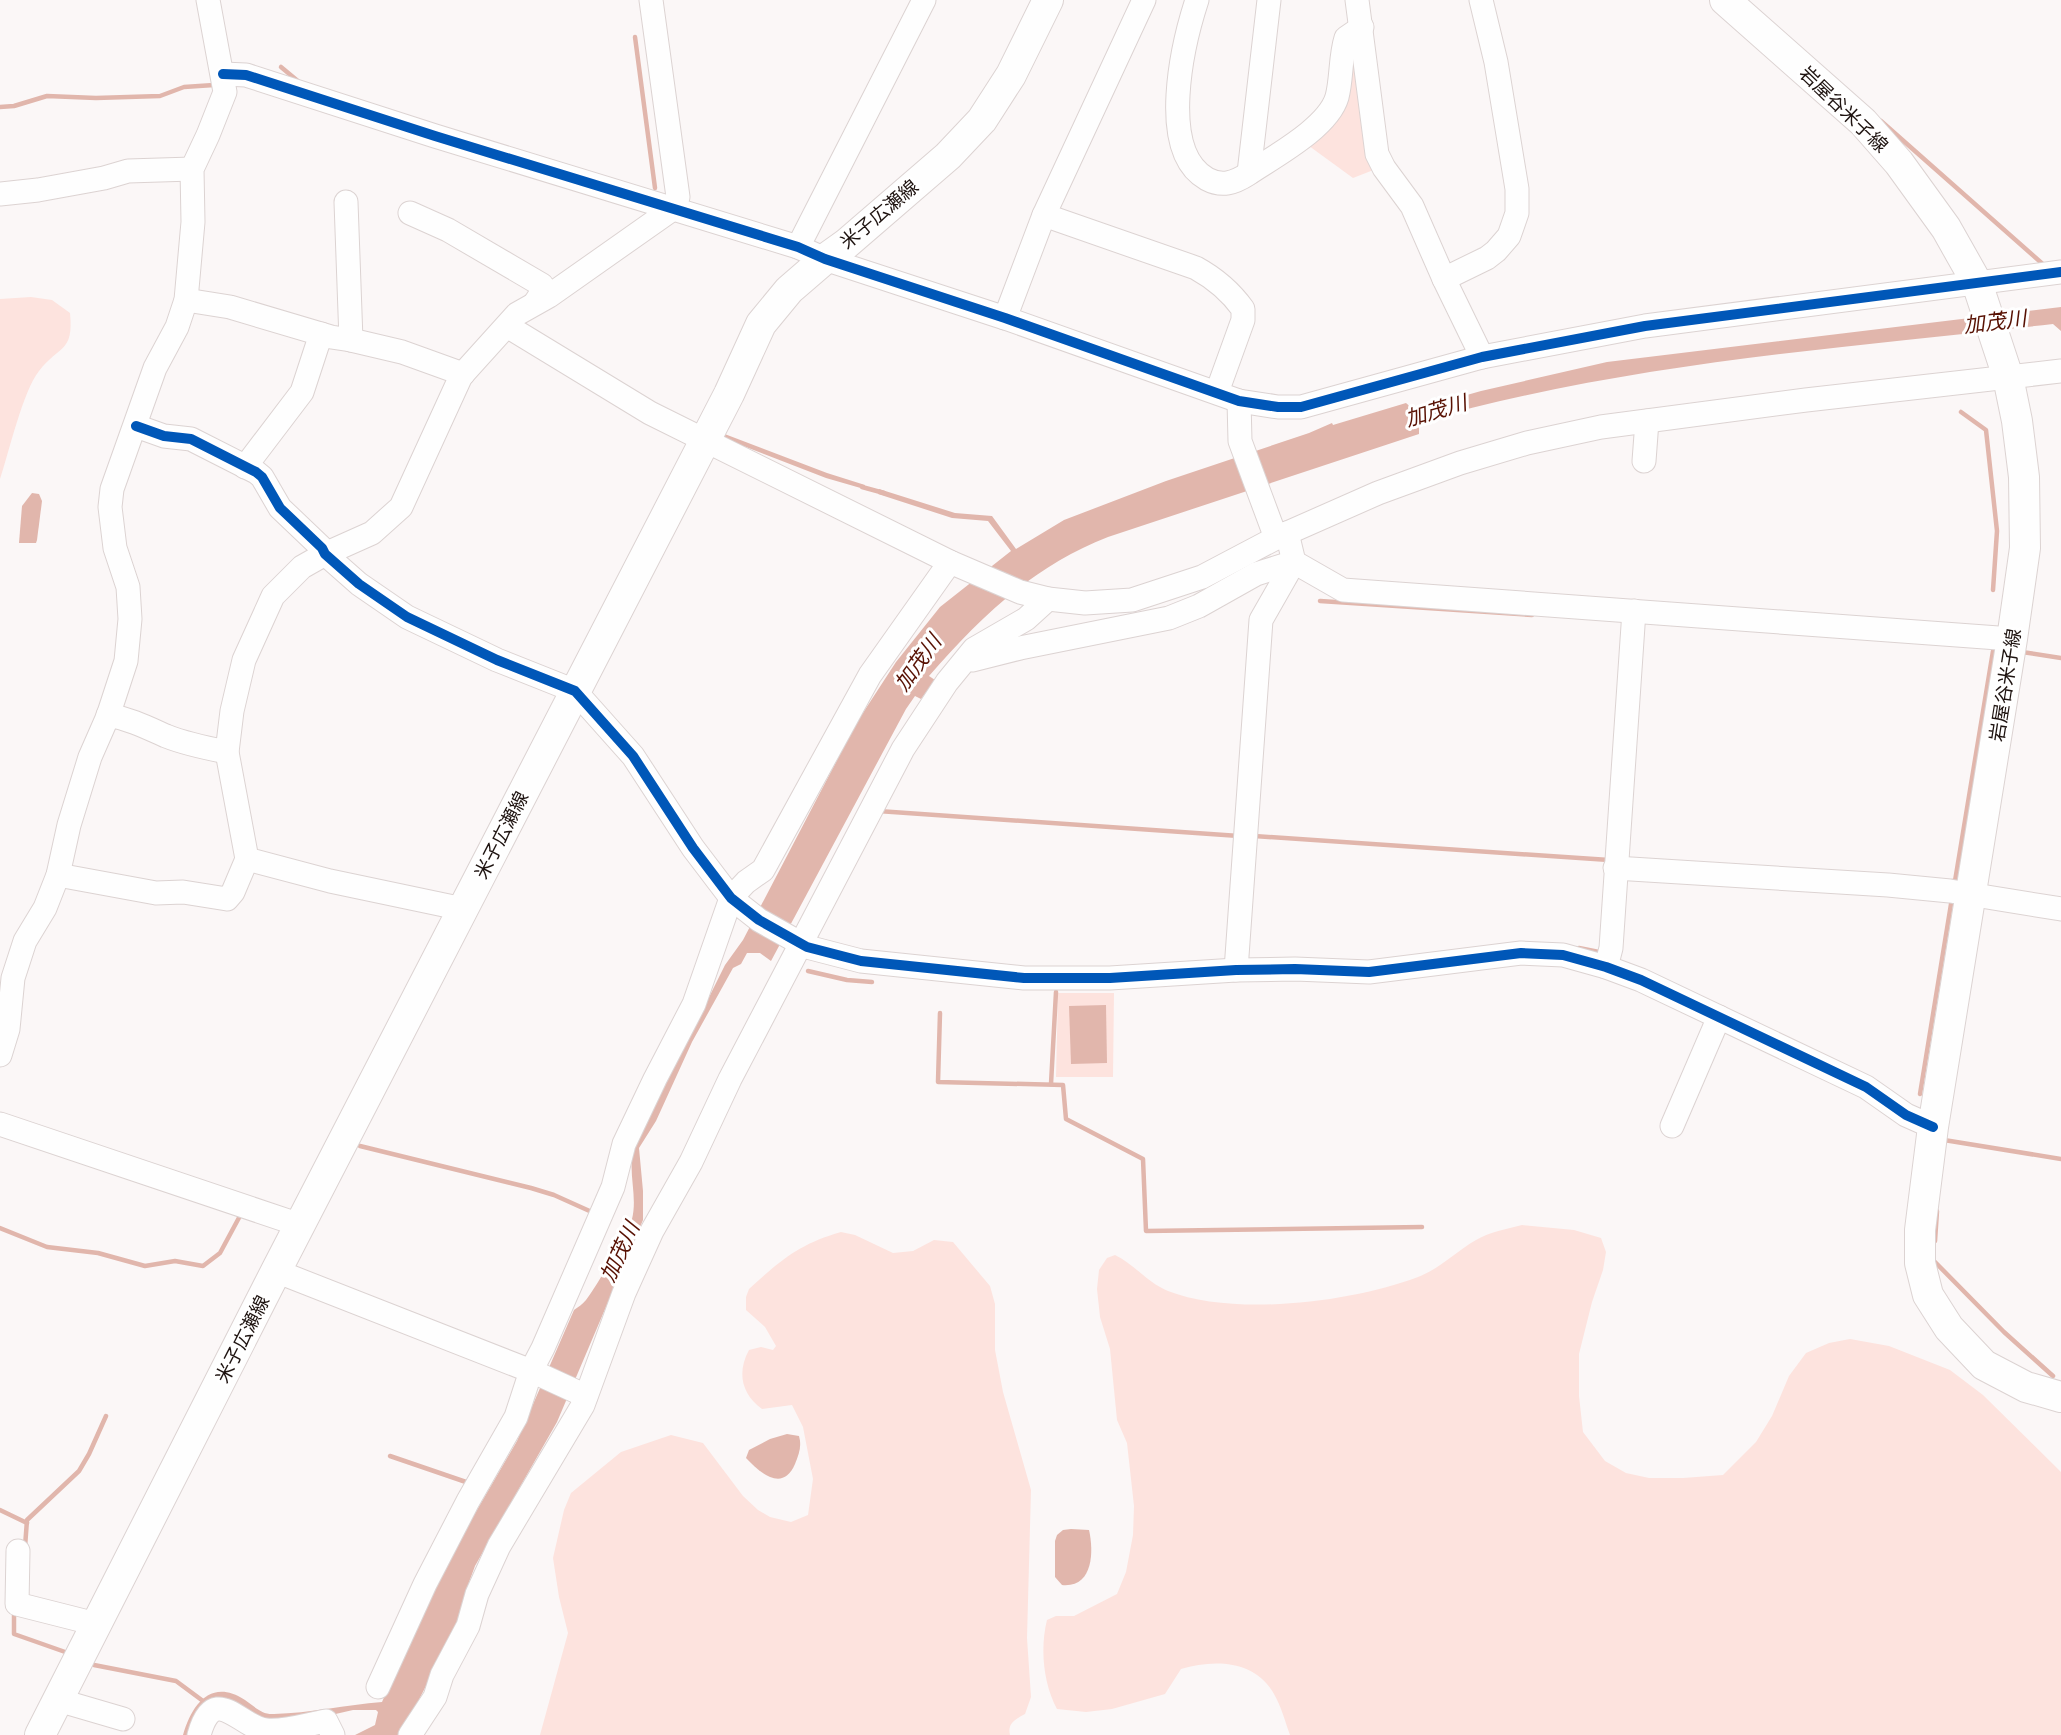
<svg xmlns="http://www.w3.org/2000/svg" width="2061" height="1735" font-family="'Titillium Web','Noto Sans JP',sans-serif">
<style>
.green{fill:#fde3de}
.water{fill:#e1b6ac}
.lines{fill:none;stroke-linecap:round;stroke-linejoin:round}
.stream{stroke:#e1b6ac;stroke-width:4.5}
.minor-casing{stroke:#dcd3d2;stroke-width:25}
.major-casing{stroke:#dcd3d2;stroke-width:32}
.minor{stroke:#fefefe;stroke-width:23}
.major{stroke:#fefefe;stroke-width:30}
.cycleway-casing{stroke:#fff;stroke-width:15}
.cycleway{stroke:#0057b8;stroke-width:10}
.labels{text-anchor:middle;stroke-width:6;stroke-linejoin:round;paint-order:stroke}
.street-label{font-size:19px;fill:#1e1310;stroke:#fff}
.water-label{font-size:21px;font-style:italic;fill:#581103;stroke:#fff}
</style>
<rect width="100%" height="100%" fill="#fbf7f7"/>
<g class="green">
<path d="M 1351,46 L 1376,169 L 1353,178 L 1305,143 Z"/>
<path d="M 31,297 L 52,300 L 70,313 C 74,353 59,345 39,371 C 23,391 9,452 0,479 L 0,299 Z"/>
<path d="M 1058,993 L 1114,993 L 1113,1077 L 1056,1077 Z"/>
<path d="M 1522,1225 L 1574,1230 L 1601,1238 L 1606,1252 L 1603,1270 L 1592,1302 L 1579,1354 L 1579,1396 L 1583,1432 L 1605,1461 L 1626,1473 L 1649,1478 L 1683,1478 L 1723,1475 L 1756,1442 L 1772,1416 L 1789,1376 L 1806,1353 L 1829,1343 L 1850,1339 L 1889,1346 L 1950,1370 L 1983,1395 L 2061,1472 L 2061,1735 L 1290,1735 C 1285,1721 1281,1706 1274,1694 C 1255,1660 1214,1659 1181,1669 L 1165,1694 L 1112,1709 L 1086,1712 L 1057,1709 C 1043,1683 1040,1648 1047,1620 L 1056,1616 L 1074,1616 L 1117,1594 L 1126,1572 L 1133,1535 L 1134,1506 L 1127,1443 L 1117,1420 L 1110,1349 L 1100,1317 L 1097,1289 L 1099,1270 L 1107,1258 L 1115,1255 C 1134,1264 1148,1283 1168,1291 C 1235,1317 1352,1302 1418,1277 C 1439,1269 1457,1251 1476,1240 C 1490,1232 1506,1229 1522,1225 Z"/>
<path d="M 841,1232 L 855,1235 L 893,1253 L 913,1251 L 934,1240 L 953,1242 L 990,1286 L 995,1304 L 995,1350 L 1003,1392 L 1031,1490 L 1027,1638 L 1031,1697 L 1025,1714 C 1016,1719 1007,1723 1010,1735 L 540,1735 L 568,1633 L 559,1597 L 553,1558 L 564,1510 L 571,1493 L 621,1452 L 671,1435 L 703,1443 L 743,1496 L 758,1510 L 770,1517 L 791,1522 L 808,1515 L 813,1479 L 803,1427 L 792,1405 L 762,1409 C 741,1394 737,1372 749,1350 L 761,1347 L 773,1350 L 776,1346 L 765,1327 L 746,1310 L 746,1297 L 749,1289 C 781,1260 799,1244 841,1232 Z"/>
</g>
<g class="water">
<path d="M 2061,307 L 2061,331 L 2053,324 C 1841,348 1625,363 1419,422 L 1419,434 L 1108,537 C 1034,566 981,616 929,676 L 935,680 L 921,699 L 915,696 L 906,709 L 771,961 L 760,953 L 747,953 L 741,964 L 733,968 L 692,1042 L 656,1121 L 639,1148 L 643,1191 L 643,1220 L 557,1422 L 475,1566 L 468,1585 L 458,1623 L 401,1735 L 355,1735 L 375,1725 L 378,1712 L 376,1710 L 353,1710 L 318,1718 L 262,1719 L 239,1705 L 190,1735 L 183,1735 C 192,1704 211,1678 245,1700 C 254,1706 262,1715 274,1714 C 310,1713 346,1705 382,1702 L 413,1630 L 463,1534 L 517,1441 L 574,1310 C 578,1307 583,1304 586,1300 C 596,1287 628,1233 632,1219 C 638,1195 627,1172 634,1148 L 725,965 L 743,940 L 857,722 L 896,662 L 940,607 L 1011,551 L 988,521 L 952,518 L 878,494 L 879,489 L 955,513 L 992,516 L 1016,549 L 1064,520 L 1166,481 L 1309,433 L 1332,423 L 1333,425 L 1406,403 L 1414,410 L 1481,391 L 1607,362 Z"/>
<path d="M 722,433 L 827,473 L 865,485 L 864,489 L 826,478 L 720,437 Z"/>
<path d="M 32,493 L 39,494 L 42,501 L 37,540 L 36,543 L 19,543 L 22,506 Z"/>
<path d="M 1106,1005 L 1107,1063 L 1071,1064 L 1069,1006 Z"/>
<path d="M 787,1434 L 799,1436 C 802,1446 799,1454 795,1464 C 783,1492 761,1474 746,1458 L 749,1450 L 770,1439 Z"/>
<path d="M 1071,1529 L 1089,1530 C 1094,1552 1093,1588 1062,1585 L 1055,1577 L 1055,1541 L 1057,1535 L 1063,1530 Z"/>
</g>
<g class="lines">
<g class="stream">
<path d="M 635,37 L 655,188"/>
<path d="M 281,67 L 299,82"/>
<path d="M 0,107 L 14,106 L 47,96 L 96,98 L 160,96 L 184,87 L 214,85"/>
<path d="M 1881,121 L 2045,266"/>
<path d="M 1961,412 L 1986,430 L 1997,531 L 1993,590"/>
<path d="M 862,487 L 884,493"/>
<path d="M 1320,601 L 1532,615"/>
<path d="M 2022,655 L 2022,652 L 2061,658"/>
<path d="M 878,811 L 1239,836"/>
<path d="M 1254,836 L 1609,860"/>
<path d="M 1952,881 L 1955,881 L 1993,651"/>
<path d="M 1579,948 L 1599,952"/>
<path d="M 808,971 L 847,980 L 872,982"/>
<path d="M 940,1013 L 938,1082 L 1063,1085 L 1066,1119 L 1143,1159 L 1146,1231 L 1422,1227"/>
<path d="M 1051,1084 L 1056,992"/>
<path d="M 1920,1094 L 1952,898"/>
<path d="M 1944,1140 L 2061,1159"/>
<path d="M 360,1146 L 531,1188 L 554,1195 L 594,1213"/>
<path d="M 0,1228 L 47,1247 L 98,1253 L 145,1266 L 175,1261 L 203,1266 L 220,1253 L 241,1214"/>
<path d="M 1935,1241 L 1937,1211"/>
<path d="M 1933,1260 L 2004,1332 L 2053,1376"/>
<path d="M 390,1456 L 466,1482"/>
<path d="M 0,1510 L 27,1523"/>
<path d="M 25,1547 L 27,1520 L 79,1471 L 89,1454 L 106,1416"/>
<path d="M 14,1613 L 14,1634 L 68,1653"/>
<path d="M 94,1665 L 176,1681 L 203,1701"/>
</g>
<g class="minor-casing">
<g id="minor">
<path d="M 1197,0 C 1183,43 1157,151 1207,179 C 1222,187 1234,183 1248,174 C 1273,157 1328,128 1337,97 C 1342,78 1340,57 1346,38 L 1362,27"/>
<path d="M 1357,0 L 1377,154 L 1384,168 L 1412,206 L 1444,279 L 1482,357"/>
<path d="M 223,74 L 246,75 L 435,136 L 798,247 L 825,259 L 1005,318 L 1239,401 L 1278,407 L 1301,407 L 1482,357 L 1645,326 L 2061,272"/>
<path d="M 1249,173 L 1269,0"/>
<path d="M 0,194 L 38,190 L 104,178 L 128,171 L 192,169"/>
<path d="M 346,202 L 351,340"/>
<path d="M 410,213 L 448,230 L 542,285 L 544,289 L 535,303"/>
<path d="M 1044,215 L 1196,268 C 1216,279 1230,291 1243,309 L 1243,320 L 1217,392"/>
<path d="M 798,247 L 924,0"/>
<path d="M 1444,279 L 1487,258 L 1496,251 L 1509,236 L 1517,213 L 1517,189 L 1496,62 L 1481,0"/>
<path d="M 186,300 L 230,307 L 331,337 L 351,340 L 402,352 L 463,374"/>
<path d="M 1005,318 L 1044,215 L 1144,0"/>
<path d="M 507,326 L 650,413 L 950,562 L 1020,592 L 1048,599 L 1085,603 L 1132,600 L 1202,577 L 1276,538 L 1378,493 L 1460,463 L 1527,443 L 1601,427 L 1806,400 L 2061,371"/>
<path d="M 1239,401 L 1240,441 L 1276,538"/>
<path d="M 136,426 L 164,436 L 191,439 L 256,472 L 262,477 L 280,508 L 322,548 L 325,554 L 359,584 L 407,617 L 497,660 L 575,691 L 633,756 L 693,848 L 731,898 L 759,920 L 807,947 L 861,961 L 1024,978 L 1110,978 L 1236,970 L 1295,969 L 1369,972 L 1521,953 L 1563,955 L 1606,967 L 1641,980 L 1866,1087 L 1906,1115 L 1933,1127"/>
<path d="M 1644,461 L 1647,421"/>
<path d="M 245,467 L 302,392 L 321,334"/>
<path d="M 1287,533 L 1294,562 L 1343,590 L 2012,639"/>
<path d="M 972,660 L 1020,648 L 1169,618 L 1199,606 L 1256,574 L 1294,562"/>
<path d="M 108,715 C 130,719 146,727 166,736 C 186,744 206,748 227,752"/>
<path d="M 1615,868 L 1888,885 L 1950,891 L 2061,909"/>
<path d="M 58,875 L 156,893 L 183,892 L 227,899 L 233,892 L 247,859"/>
<path d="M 463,909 L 330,881 L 247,859 L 227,752 L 232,711 L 244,660 L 273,596 L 302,567 L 325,554 L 372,533 L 401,507 L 461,376 L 517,314 L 549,296 L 674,208 L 678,197 L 651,0"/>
<path d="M 1606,967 L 1611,948 L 1634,611"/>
<path d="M 1236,970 L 1261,620 L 1294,562"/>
<path d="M 0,1055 L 8,1029 L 13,978 L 25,941 L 45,908 L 58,875 L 69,825 L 90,757 L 108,716 L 126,661 L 130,619 L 128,587 L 115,548 L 110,507 L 112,489 L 155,368 L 177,327 L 186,300 L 193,222 L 192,169 L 208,135 L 225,92 L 208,0"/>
<path d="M 0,1124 L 300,1225"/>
<path d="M 1672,1126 L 1719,1017"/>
<path d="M 276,1271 L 536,1373 L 586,1396"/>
<path d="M 18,1551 L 17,1604 L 96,1624"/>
<path d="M 378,1687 L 425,1584 L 468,1501 L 516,1417 L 531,1371 L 543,1348 L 613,1187 L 624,1144 L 655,1079 L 694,1004 L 731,898 L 746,882 L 763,870 L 870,675 L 950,562"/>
<path d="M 58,1700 L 123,1719"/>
<path d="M 199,1735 C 214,1681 239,1727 266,1730 C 285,1732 308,1724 326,1721 L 333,1735"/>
<path d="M 410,1735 L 435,1697 L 442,1675 L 468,1626 L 477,1594 L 499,1546 L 583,1405 L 624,1293 L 652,1231 L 691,1162 L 730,1079 L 903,749 L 947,682 L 974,649 L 1026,619 L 1048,599"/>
</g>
</g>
<g class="major-casing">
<g id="major">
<path d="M 1725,0 L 1863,122 L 1899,163 L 1946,228 L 1977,283 L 2008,377 L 2017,421 L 2024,477 L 2025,548 L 2012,639 L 1933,1127 L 1920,1230 L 1920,1263 L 1928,1295 L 1949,1328 L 1984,1365 L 2026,1387 L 2061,1397"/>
<path d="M 40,1735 L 276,1271 L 729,394 L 761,324 L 789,290 L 825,259 L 846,244 L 948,156 L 982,120 L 1011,75 L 1048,0"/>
</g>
</g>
<use href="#minor" class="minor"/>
<use href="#major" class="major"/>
<g class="cycleway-casing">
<g id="cycleway">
<path d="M 223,74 L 246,75 L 435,136 L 798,247 L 825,259 L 1005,318 L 1239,401 L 1278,407 L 1301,407 L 1482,357 L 1645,326 L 2061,272"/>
<path d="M 136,426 L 164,436 L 191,439 L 256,472 L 262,477 L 280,508 L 322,548 L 325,554 L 359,584 L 407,617 L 497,660 L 575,691 L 633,756 L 693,848 L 731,898 L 759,920 L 807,947 L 861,961 L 1024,978 L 1110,978 L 1236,970 L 1295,969 L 1369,972 L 1521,953 L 1563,955 L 1606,967 L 1641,980 L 1866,1087 L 1906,1115 L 1933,1127"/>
</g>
</g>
<use href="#cycleway" class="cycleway"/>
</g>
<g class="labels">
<g class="street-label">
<text transform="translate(1844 109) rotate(44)" y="7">岩屋谷米子線</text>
<text transform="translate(879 214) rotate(-40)" y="7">米子広瀬線</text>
<text transform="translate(2005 685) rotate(-81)" y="7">岩屋谷米子線</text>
<text transform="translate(501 835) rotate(-63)" y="7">米子広瀬線</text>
<text transform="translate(242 1339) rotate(-63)" y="7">米子広瀬線</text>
</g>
<g class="water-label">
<text transform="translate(1995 322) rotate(-7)" y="7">加茂川</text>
<text transform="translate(1436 411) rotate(-16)" y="7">加茂川</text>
<text transform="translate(918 663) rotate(-54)" y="7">加茂川</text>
<text transform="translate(620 1252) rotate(-65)" y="7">加茂川</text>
</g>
</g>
</svg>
